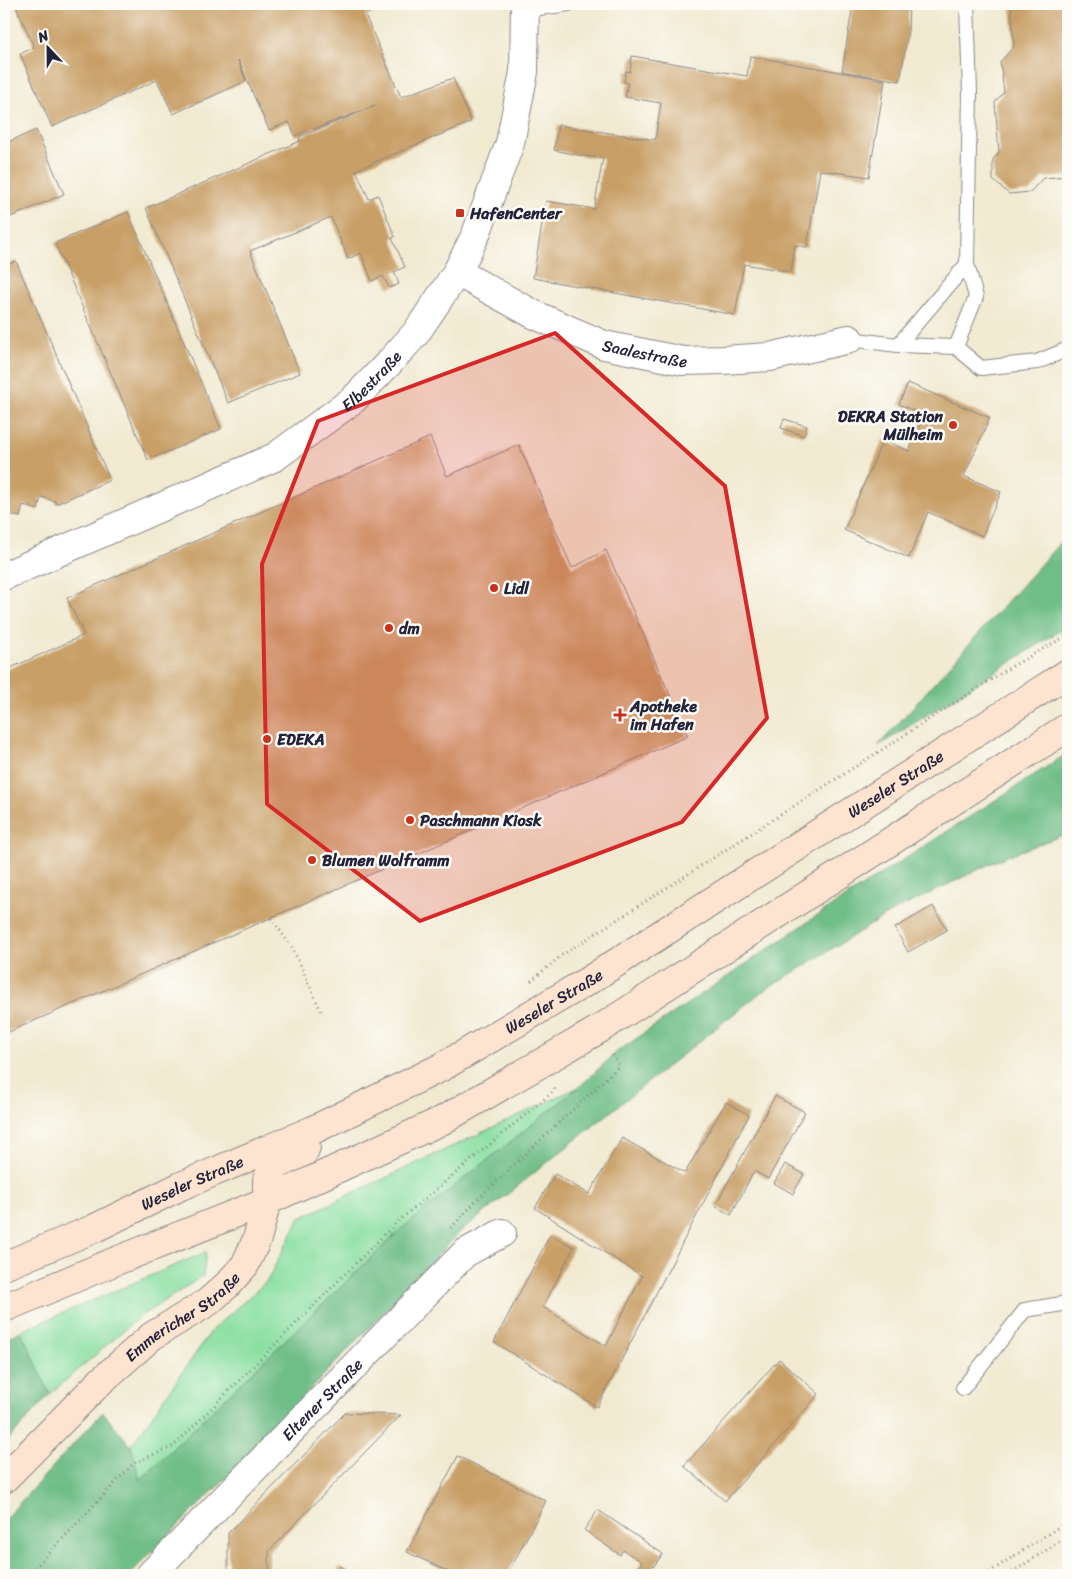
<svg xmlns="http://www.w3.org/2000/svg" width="1072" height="1579" font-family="Sriracha,sans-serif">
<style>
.green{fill:#8adfa1;stroke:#56806e}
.forest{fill:#6fbe87;stroke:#487061}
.building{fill:#c89f66}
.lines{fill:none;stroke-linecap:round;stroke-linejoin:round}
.service-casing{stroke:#8a8686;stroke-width:16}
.minor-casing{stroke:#8a8686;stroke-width:30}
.secondary-casing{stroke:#8a8686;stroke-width:30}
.path{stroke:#8a8686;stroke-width:3;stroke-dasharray:1 4;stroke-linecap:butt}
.service{stroke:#fff;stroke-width:14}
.minor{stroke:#fff;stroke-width:28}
.secondary{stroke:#fde4d1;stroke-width:28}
.marked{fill:#d62828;fill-opacity:0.2;stroke:#d62828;stroke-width:4;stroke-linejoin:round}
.poi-dot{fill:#c8321e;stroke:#fdfcf7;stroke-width:2}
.labels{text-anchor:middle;stroke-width:5;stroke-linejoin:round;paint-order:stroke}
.poi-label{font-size:16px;font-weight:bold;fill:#22223b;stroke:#fdfcf7;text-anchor:start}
.street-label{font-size:16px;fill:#22223b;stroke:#fdfcf7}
</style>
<rect width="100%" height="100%" fill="#fdfcf7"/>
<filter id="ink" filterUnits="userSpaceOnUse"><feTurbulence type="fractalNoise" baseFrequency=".02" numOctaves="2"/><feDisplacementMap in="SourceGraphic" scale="10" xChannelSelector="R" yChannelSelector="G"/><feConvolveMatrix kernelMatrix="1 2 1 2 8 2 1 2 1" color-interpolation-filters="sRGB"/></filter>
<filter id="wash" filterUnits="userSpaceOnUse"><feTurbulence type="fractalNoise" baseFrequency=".0096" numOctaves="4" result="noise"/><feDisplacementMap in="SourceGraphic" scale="20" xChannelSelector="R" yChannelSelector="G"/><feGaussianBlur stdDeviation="1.12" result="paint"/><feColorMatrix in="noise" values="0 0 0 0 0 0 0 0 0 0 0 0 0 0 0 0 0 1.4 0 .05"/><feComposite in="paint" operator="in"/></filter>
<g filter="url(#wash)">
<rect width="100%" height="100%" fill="#f1ead1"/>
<g class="green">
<path d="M 579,1087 L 400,1230 L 139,1481 L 131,1446 L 212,1330 L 267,1281 L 300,1218 Z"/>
<path d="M 206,1252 L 203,1276 L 138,1318 L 50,1394 L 21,1331 Z"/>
</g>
<g class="forest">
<path d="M 1068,532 L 1068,626 L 878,746 L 1065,537 Z"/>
<path d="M 1068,753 L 1068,833 L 1000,859 L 890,913 L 760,993 L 460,1232 L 222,1482 L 129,1575 L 4,1575 L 4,1520 L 103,1412 L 131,1446 L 140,1480 L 400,1230 L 579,1087 L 618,1051 L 815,917 Z"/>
<path d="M 21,1331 L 50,1394 L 4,1445 L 4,1339 Z"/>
</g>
<g id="blocks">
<g class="building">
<path d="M 15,4 L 390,4 L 365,15 L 401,97 L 453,78 L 471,122 L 356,170 L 369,199 L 378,195 L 395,237 L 392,238 L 405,267 L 394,272 L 399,284 L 389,288 L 383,276 L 372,281 L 361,253 L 348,259 L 331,217 L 250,251 L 300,373 L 228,403 L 146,208 L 300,141 L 299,137 L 375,106 L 295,136 L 289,122 L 269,130 L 238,60 L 246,81 L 173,114 L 157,80 L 52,127 L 20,54 L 34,47 Z"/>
<path d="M 853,4 L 909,4 L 908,31 L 900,81 L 842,71 Z"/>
<path d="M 1011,4 L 1068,4 L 1068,176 L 1043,178 L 1030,192 L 1009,194 L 993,180 L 993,159 L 999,153 L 995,102 L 1004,92 L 1000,62 L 1014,46 Z"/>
<path d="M 632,56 L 747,76 L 750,56 L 885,80 L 869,177 L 820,170 L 807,247 L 795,245 L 791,272 L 744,264 L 735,315 L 533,278 L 546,201 L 594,209 L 603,158 L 583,156 L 554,150 L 558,125 L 655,140 L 661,103 L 625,97 L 628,83 L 624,82 L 626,71 L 630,72 Z"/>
<path d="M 36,130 L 64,194 L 4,220 L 4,144 Z"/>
<path d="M 128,212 L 221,429 L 148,460 L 55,243 Z"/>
<path d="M 16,261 L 110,480 L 56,504 L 55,501 L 41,497 L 38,510 L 23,505 L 20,517 L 5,513 L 4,517 L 4,266 Z"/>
<path d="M 908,383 L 990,418 L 964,476 L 1001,492 L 982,536 L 928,512 L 909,558 L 844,530 L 883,440 L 909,451 L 924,415 L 899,404 Z"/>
<path d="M 784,419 L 807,426 L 804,436 L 781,428 Z"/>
<path d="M 430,437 L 447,476 L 519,445 L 572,568 L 606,550 L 688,736 L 4,1034 L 4,671 L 84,635 L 67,598 Z"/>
<path d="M 933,906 L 947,930 L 908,952 L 895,928 Z"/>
<path d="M 775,1096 L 805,1112 L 768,1179 L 754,1171 L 731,1215 L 715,1206 Z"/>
<path d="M 726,1102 L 749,1115 L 597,1407 L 494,1342 L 550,1235 L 574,1247 L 543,1307 L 606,1346 L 642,1276 L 535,1208 L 555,1174 L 589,1194 L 622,1138 L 685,1173 Z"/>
<path d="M 785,1164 L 804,1174 L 793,1194 L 774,1183 Z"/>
<path d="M 779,1359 L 819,1394 L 725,1501 L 684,1466 Z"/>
<path d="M 345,1413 L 401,1415 L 269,1551 L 269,1575 L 228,1575 L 228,1533 Z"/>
<path d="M 458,1456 L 546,1501 L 507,1575 L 449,1575 L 451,1573 L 407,1552 Z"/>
<path d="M 598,1510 L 663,1554 L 647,1575 L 642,1575 L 636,1571 L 642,1562 L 623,1550 L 620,1555 L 584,1530 Z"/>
<path d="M 340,1566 L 353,1575 L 334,1575 Z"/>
</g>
</g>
</g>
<g filter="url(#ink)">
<use href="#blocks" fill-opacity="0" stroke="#8a8686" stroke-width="1"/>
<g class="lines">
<g class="service-casing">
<g id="service">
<path d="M 525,10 L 569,4"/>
<path d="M 849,339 L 898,345 L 956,347 L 981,368 L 1037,362 L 1068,349"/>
<path d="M 898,345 L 967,264"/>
<path d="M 956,347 L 976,297 L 967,264 L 970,92 L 967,4"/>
<path d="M 963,1388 L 1025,1310 L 1068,1303"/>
</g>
</g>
<g class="minor-casing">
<g id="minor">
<path id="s1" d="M 457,272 L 533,314 L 604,345 L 683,361 L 723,360 L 770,357 L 849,339"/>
<path id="s2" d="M 4,576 L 275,457 L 353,400 L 388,364 L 416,333 L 457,272 L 476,234 L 510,143 L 524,72 L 525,4"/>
<path id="s3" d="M 150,1575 L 465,1253 L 502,1233"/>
</g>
</g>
<g class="secondary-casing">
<g id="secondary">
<path id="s4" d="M 4,1266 L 93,1229 L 181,1186 L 313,1130 L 442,1067 L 591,979 L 1068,673"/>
<path d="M 4,1308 L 106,1265 L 267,1201 L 443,1120 L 598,1030 L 1068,727"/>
<path id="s5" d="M 4,1479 L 101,1381 L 152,1336 L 208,1302 L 227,1285 L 245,1265 L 257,1239 L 267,1201 L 267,1179 L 277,1165 L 304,1152 L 306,1147"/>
</g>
</g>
<g class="path">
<path d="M 271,918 L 293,949 L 321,1011"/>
<path d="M 531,981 L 562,955 L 1009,668 L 1068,635"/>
<path d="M 451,1228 L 476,1201 L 619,1066 L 611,1052"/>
<path d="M 28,1575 L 134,1463 L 174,1446 L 397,1222 L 555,1090 L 554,1086"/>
<path d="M 985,1575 L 1068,1521"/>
<path d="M 1008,1575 L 1068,1536"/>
</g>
<use href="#service" class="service"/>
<use href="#minor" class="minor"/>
<use href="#secondary" class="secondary"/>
</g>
</g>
<path class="marked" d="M 555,333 L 725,486 L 767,718 L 682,822 L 420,921 L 267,804 L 262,564 L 318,421 Z"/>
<g class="poi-dot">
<rect x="455" y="208" width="10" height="10" rx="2.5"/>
<circle cx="953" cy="425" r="5"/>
<circle cx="494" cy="588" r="5"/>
<circle cx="389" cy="628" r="5"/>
<path d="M617.5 707.5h5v5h5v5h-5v5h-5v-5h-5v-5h5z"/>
<circle cx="267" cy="739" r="5"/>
<circle cx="410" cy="820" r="5"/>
<circle cx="312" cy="860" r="5"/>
</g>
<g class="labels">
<g class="poi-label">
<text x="470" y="219">HafenCenter</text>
<text x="943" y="422" text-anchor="end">DEKRA Station<tspan x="943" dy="18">Mülheim</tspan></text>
<text x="504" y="594">Lidl</text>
<text x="399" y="634">dm</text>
<text x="630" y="712">Apotheke<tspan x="630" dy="18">im Hafen</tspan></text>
<text x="277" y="745">EDEKA</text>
<text x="420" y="826">Paschmann Kiosk</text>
<text x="322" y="866">Blumen Wolframm</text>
</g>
<g class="street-label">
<text dy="6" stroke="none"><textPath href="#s1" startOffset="206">Saalestraße</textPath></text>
<text dy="6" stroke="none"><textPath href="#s2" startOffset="419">Elbestraße</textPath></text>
<text dy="6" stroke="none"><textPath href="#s4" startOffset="1016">Weseler Straße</textPath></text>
<text dy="6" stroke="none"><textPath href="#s4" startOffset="611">Weseler Straße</textPath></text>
<text dy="6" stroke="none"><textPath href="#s4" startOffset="206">Weseler Straße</textPath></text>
<text dy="6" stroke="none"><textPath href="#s5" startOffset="242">Emmericher Straße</textPath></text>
<text dy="6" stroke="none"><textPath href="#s3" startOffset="246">Eltener Straße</textPath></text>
</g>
</g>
<rect width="1072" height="1579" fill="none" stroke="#fdfcf7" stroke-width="20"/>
<g transform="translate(48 48) rotate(338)" stroke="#fdfcf7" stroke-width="4" paint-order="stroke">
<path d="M0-4L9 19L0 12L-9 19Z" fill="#22223b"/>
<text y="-8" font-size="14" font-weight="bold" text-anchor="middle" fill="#22223b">N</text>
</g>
</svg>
